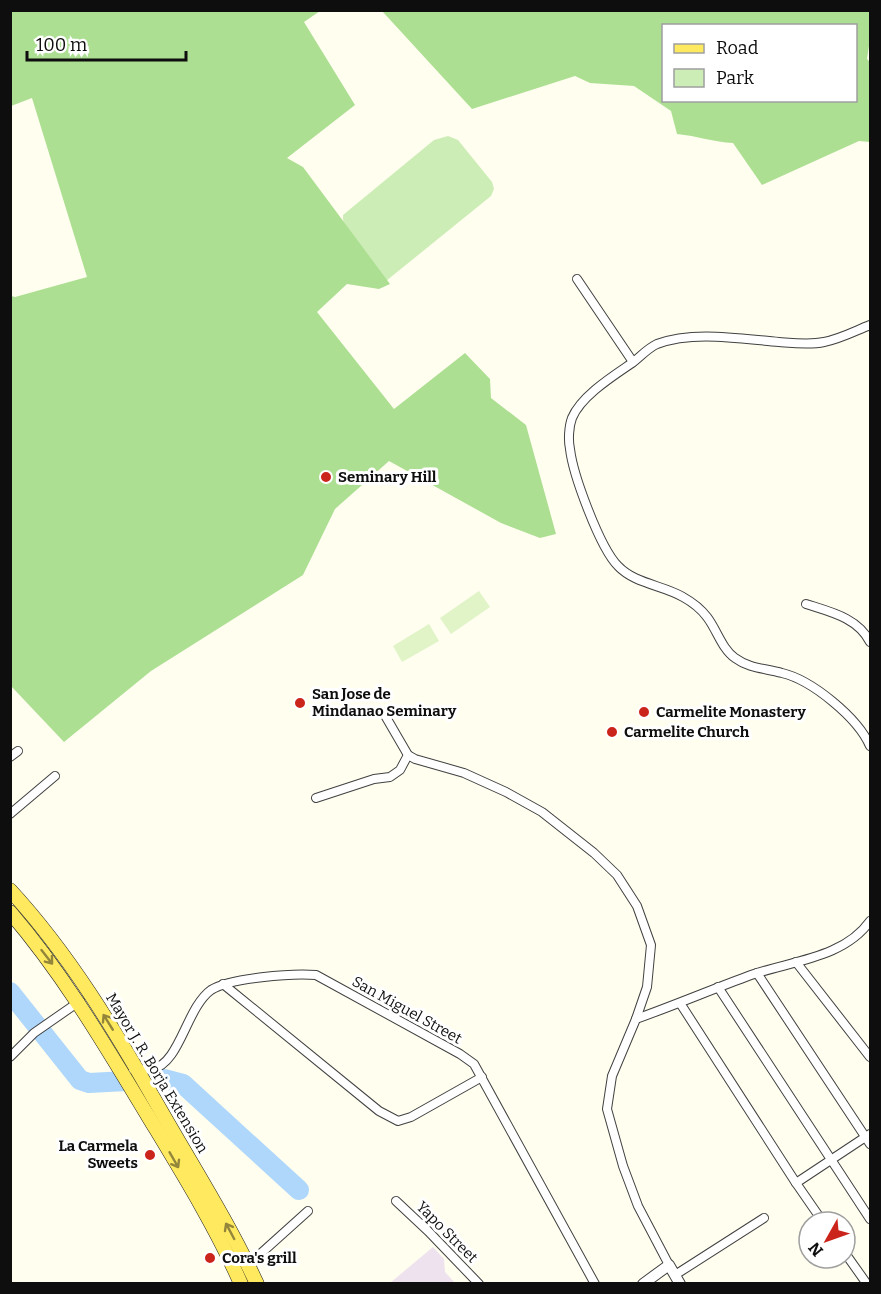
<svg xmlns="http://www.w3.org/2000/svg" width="881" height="1294" font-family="Bitter,serif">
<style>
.industrial{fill:#eee2ee}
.green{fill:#ccedb5}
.forest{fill:#addf93;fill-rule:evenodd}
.pitch{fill:#e0f4c8}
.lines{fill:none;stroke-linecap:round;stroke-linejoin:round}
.river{stroke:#afd7fb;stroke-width:20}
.minor-casing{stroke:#414141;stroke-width:10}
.tertiary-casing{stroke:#414141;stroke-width:12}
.primary-casing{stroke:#1f1f1f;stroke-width:15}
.minor{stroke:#fff;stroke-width:8}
.tertiary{stroke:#fff;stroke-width:10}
.primary{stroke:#ffe95f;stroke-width:14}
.oneway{stroke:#93863b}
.poi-dot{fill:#cb241a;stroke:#fff;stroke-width:2}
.labels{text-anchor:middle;stroke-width:6;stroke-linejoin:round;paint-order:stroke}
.poi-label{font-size:15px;font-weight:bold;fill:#0e0e0e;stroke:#fff;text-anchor:start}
.street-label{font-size:15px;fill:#0e0e0e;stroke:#fff}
</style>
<rect width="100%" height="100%" fill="#fffeef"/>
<path class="industrial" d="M 433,1247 L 444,1259 L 445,1272 L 455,1283 L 390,1283 Z"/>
<path class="green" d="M 448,136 L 458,140 L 492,182 L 494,189 L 491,196 L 386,281 L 345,264 L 343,215 L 434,140 Z"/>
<g class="forest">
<path d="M 11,10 L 320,11 L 304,22 L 355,105 L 287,158 L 303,167 L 390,284 L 379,289 L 347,284 L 317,312 L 394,409 L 465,353 L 490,379 L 491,398 L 526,425 L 556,534 L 540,538 L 501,523 L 389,461 L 335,509 L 303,575 L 151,671 L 64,742 L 11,686 L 11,296 L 15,297 L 87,277 L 32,98 L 11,106 Z"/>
<path d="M 382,11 L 870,11 L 870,46 L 869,46 L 867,59 L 870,62 L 870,142 L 859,141 L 762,185 L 733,143 C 714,142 697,136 677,134 L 671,111 L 634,86 L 590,83 L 575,76 L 472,109 ZM 664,26 L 856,26 L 856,100 L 664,100 Z"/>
</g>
<g class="pitch">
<path d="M 479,591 L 490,607 L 451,634 L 440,618 Z"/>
<path d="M 429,624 L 439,641 L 402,662 L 393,646 Z"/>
</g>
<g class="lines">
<path class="river" d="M 10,992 L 80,1080 L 89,1083 L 164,1079 L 183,1084 L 299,1190"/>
<g class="minor-casing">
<g id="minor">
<path d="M 577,279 L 633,362"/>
<path d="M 870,325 C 855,331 840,339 824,342 C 810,345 793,343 779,342 C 742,339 693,330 657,344 C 648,348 640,357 632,363 C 613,376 581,396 572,418 C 569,426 568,440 570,449 C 573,475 600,548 618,566 C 635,584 663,585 683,597 C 692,602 701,609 707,617 C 717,630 722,649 735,658 C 750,669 765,668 782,673 C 812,680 858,718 870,746"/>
<path d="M 806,604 C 831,612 858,618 870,642"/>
<path d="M 383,712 L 408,755 L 415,759 L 464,773 L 506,792 L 542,812 L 594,853 L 617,875 L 637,906 L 651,945 L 647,987 L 636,1019"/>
<path d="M 10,757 L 18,751"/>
<path d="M 316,798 L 374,779 L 390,777 L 400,770 L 408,755"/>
<path d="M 10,814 L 55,776"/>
<path d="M 796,962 L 870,1057"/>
<path d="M 757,973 L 870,1144"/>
<path d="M 223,984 L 379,1111 L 398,1121 L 411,1117 L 482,1077"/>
<path d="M 718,987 L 870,1219"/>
<path d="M 680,1003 L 796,1183 L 823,1222"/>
<path d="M 10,1057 L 34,1033 L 80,1001"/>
<path d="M 133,1069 C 139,1068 146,1071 152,1069 C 180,1064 186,1008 211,990 C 229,978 293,973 316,975 L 460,1054 L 474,1064 L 595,1284"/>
<path d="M 796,1183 L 870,1134"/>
<path d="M 396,1201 L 428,1231 L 479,1284"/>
<path d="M 845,1253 L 867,1284"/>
<path d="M 248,1265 L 308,1211"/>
<path d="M 669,1265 L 638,1206 L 623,1166 L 607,1109 L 612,1076 L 636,1019 C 675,1005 713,989 751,975 C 791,961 844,958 870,921"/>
<path d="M 675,1275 L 764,1218"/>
</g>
</g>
<g class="tertiary-casing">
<path id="tertiary" d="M 643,1284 L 669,1265 L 680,1284"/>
</g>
<g class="primary-casing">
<g id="primary">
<path d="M 10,890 C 69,954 114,1029 157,1104 C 191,1164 228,1221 257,1284"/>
<path d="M 10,912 C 64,975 105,1045 148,1116 C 180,1169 216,1227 241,1284"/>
</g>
</g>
<use href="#minor" class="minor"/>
<use href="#tertiary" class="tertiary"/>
<use href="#primary" class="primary"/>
</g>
<defs><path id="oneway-shaft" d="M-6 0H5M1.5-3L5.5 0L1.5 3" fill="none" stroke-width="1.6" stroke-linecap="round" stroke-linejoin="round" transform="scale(1.5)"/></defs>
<g class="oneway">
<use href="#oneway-shaft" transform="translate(47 957) rotate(52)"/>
<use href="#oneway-shaft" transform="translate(108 1022) rotate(-122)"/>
<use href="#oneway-shaft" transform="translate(174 1160) rotate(60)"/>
<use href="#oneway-shaft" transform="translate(230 1231) rotate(-118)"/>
</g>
<g class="poi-dot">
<circle cx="326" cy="477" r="6"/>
<circle cx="300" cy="703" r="6"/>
<circle cx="644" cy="712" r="6"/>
<circle cx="612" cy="732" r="6"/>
<circle cx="150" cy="1155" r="6"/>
<circle cx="210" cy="1258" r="6"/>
</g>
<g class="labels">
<g class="poi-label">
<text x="338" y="482">Seminary Hill</text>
<text x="312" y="699">San Jose de<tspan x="312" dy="17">Mindanao Seminary</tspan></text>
<text x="656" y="717">Carmelite Monastery</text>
<text x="624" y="737">Carmelite Church</text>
<text x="138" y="1151" text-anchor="end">La Carmela<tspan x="138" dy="17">Sweets</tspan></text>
<text x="222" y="1263">Cora's grill</text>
</g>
<g class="street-label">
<text transform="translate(407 1010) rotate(29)" y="5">San Miguel Street</text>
<text transform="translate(157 1073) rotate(59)" y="5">Mayor J. R. Borja Extension</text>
<text transform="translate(447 1232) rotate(45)" y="5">Yapo Street</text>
</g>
</g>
<rect width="881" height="1294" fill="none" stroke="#0e0e0e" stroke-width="24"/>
<rect x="662" y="24" width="195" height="78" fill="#ffffff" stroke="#9f9f9f" stroke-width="1.5"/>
<rect x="674" y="44" width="30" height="9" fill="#ffe95f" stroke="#9f9f9f" stroke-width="1.5"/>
<text x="716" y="54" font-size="18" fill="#0e0e0e">Road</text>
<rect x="674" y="69" width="30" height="18" fill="#ccedb5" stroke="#9f9f9f" stroke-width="1.5"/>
<text x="716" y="84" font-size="18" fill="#0e0e0e">Park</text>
<g transform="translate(827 1240) rotate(230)"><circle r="28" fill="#ffffff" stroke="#9f9f9f" stroke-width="1.5"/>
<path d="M0-4.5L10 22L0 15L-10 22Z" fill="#cb241a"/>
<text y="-9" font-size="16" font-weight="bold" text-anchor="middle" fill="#0e0e0e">N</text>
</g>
<path d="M27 51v9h159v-9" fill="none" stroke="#0e0e0e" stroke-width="3"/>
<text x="36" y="51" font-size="18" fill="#0e0e0e" stroke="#ffffff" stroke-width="4.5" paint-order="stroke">100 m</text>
</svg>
